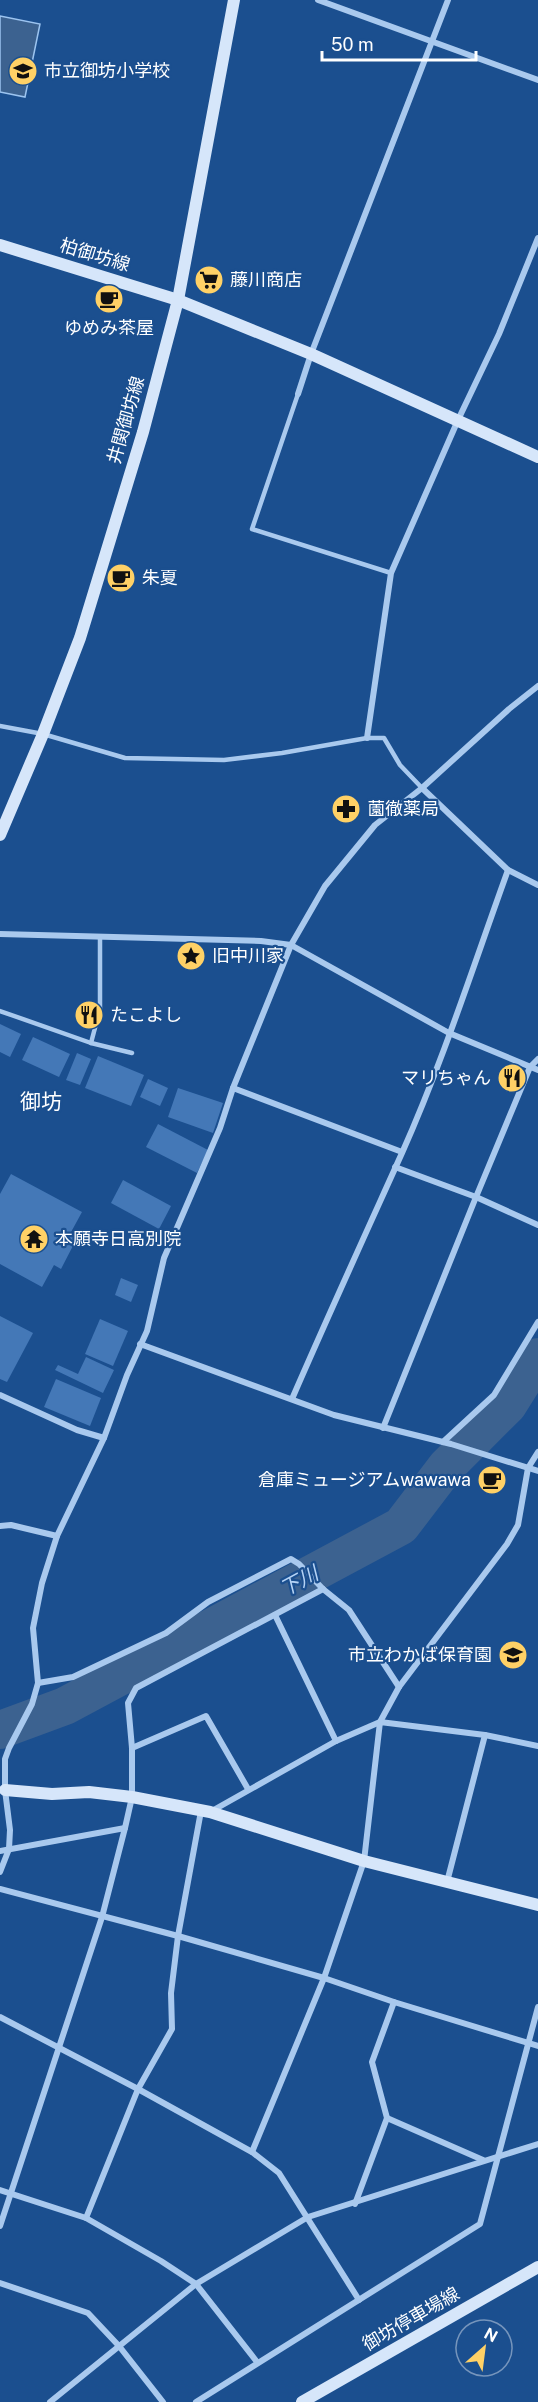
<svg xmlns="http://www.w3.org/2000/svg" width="538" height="2402" font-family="'Public Sans','Noto Sans JP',sans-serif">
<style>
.water{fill:#3c6290;stroke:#9cc4f0;stroke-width:1.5}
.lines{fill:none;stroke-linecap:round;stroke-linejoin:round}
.river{stroke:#3c6290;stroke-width:38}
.building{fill:#4478b7}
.lane{stroke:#a9c9ee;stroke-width:4.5}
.street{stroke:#a9c9ee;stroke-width:6}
.secondary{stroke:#d6e6fa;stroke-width:12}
.labels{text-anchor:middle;stroke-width:4.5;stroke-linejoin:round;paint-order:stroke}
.poi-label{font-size:18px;fill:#fff;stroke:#1b4f8f;text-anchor:start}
.street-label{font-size:18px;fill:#fff;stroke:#1b4f8f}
.water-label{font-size:20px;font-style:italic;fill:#b5d3f5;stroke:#1b4f8f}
.quarter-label{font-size:21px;fill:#fff;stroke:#1b4f8f}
</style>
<rect width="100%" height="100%" fill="#1b4f8f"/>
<path class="water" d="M 0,16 L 40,24 L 25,97 L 0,92 Z"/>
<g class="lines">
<path class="river" d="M 0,1730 L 65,1706 L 401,1526 L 446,1467 L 508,1405 L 538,1357"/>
</g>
<g class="building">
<path d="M 0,1024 L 21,1034 L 10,1057 L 0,1052 Z"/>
<path d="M 33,1037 L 70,1054 L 59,1077 L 22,1060 Z"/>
<path d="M 77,1053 L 91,1059 L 80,1085 L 66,1080 Z"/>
<path d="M 98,1056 L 144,1075 L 131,1106 L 85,1088 Z"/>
<path d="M 148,1079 L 168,1088 L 160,1106 L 140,1097 Z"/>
<path d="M 178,1088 L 223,1103 L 213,1133 L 168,1117 Z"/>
<path d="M 158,1124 L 208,1150 L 197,1173 L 146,1147 Z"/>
<path d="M 11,1174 L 82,1212 L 70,1234 L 77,1238 L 61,1269 L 54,1265 L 42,1287 L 0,1264 L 0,1194 Z"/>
<path d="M 123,1180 L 171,1206 L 159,1229 L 111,1203 Z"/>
<path d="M 121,1278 L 138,1285 L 131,1302 L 115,1295 Z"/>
<path d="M 0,1316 L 33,1333 L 7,1382 L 0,1379 Z"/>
<path d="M 100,1319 L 128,1331 L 113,1366 L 85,1354 Z"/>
<path d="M 86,1357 L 114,1370 L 103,1393 L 55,1370 L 58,1365 L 78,1374 Z"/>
<path d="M 56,1379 L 101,1398 L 90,1426 L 44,1407 Z"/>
</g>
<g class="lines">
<g class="lane">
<path d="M 298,394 L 252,529 L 391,573"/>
<path d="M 0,726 L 43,734 L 125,758 L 224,760 L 282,753 L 367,738 L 384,738 L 400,765 L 422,788"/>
<path d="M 0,1011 L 91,1043 L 132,1053"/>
<path d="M 91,1043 L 100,1009 L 100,938"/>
</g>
<g class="street">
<path d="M 318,0 L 538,80"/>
<path d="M 298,394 L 311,354 L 448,0"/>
<path d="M 367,738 L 391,573 L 458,420 L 499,334 L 538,238"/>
<path d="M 422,788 L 508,870 L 538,885"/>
<path d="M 0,934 L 261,941 L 291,945 L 449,1033 L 538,1070"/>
<path d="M 233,1088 L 402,1152"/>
<path d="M 395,1167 L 476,1197 L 538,1225"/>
<path d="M 140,1344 L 334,1415 L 451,1444 L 538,1471"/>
<path d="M 0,1395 L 77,1430 L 104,1438"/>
<path d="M 292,1399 C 328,1316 365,1235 402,1153 C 443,1061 474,964 508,870"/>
<path d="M 383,1428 L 476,1197 L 530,1067 L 538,1059"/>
<path d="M 443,1442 L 494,1395 L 538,1322"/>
<path d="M 0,1526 L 11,1525 L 57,1536"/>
<path d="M 275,1615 L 336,1741"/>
<path d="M 38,1683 L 73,1677 L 166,1633 L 208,1602 L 291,1559 L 299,1564 L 323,1589 L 349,1610 L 399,1687"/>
<path d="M 132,1748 L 206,1716 L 248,1789"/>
<path d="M 210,1812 L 336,1741 L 380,1722 L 399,1687 L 507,1544 L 518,1525 L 528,1468 L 538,1452"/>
<path d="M 0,1851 L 125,1828"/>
<path d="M 0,1872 L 9,1849 L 10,1830 L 5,1790 L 5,1759 L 9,1748 L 32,1704 L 38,1683 L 33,1628 L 42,1583 L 57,1536 L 104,1438 L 127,1375 L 147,1331 L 164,1258 L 220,1128 L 233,1088 L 291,945 L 325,886 L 375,825 L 422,788 L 509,709 L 538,686"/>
<path d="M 447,1882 L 485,1735"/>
<path d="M 0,1889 L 178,1936 L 324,1978 L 394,2002 L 538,2046"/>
<path d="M 0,2017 L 138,2089 L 252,2152 L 279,2173 L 359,2300"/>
<path d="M 387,2118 L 483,2160"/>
<path d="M 252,2152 L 324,1978 L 364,1861 L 380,1722 L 485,1735 L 538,1746"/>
<path d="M 0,2190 L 86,2218 L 161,2261 L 196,2284 L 257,2362"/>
<path d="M 355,2204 L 387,2118 L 372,2062 L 394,2002"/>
<path d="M 86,2218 L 138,2089 L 172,2029 L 171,1993 L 178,1936 L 201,1811"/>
<path d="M 0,2226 L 102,1917 L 125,1828 L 132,1797 L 132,1748 L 128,1703 L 136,1688 L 323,1589"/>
<path d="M 0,2283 L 88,2313 L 119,2346 L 163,2402"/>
<path d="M 50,2402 L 196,2284 L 308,2217 L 538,2144"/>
<path d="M 196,2402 L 480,2224 L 538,2007"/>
</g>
<g class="secondary">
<path d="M 0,245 L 178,300 L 311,354 L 538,457"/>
<path d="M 0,835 L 43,734 L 80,638 L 143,432 L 178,300 L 234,0"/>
<path d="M 5,1790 L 52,1794 L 89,1792 L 132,1797 L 210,1812 L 364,1861 L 538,1905"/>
<path d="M 302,2402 L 538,2267"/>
</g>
</g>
<defs>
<g id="school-disc" transform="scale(1.5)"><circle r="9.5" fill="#ffd166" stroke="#1b4f8f"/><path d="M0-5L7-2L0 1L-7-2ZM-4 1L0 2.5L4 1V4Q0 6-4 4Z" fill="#111"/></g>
<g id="supermarket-disc" transform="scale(1.5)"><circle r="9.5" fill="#ffd166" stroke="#1b4f8f"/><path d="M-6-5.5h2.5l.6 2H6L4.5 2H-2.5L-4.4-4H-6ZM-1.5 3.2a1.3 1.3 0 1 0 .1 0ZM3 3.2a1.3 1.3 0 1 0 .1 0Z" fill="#111"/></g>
<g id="cafe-disc" transform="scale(1.5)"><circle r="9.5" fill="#ffd166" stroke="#1b4f8f"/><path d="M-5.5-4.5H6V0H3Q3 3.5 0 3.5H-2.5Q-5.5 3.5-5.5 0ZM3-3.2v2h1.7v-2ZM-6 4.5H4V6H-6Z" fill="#111"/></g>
<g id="pharmacy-disc" transform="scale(1.5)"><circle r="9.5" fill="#ffd166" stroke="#1b4f8f"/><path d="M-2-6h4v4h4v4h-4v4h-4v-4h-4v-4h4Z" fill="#111"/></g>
<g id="sight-disc" transform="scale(1.5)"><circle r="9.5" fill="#ffd166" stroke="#1b4f8f"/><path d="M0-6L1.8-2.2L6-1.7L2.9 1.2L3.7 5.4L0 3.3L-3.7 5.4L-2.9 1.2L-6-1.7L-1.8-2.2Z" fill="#111"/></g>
<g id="restaurant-disc" transform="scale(1.5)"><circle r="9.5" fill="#ffd166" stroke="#1b4f8f"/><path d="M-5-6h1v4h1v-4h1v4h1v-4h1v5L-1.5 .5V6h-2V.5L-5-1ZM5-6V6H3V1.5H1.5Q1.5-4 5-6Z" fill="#111"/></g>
<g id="temple-disc" transform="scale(1.5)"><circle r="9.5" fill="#ffd166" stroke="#1b4f8f"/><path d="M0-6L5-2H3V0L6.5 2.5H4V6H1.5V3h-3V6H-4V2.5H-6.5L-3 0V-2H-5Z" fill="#111"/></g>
</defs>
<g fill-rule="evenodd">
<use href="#school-disc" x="23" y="71"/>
<use href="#supermarket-disc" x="209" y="280"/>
<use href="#cafe-disc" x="109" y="299"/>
<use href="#cafe-disc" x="121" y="578"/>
<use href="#pharmacy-disc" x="346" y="809"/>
<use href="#sight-disc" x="191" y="956"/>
<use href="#restaurant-disc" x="89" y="1015"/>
<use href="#restaurant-disc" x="512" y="1078"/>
<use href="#temple-disc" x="34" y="1239"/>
<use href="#cafe-disc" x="492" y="1480"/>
<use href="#school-disc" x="513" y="1655"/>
</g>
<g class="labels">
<g class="poi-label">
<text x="44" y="77">市立御坊小学校</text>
<text x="230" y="286">藤川商店</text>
<text x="109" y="334" text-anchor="middle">ゆめみ茶屋</text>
<text x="142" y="584">朱夏</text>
<text x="367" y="815">薗徹薬局</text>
<text x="212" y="962">旧中川家</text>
<text x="110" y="1021">たこよし</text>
<text x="491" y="1084" text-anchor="end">マリちゃん</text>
<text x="55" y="1245">本願寺日高別院</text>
<text x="471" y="1486" text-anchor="end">倉庫ミュージアムwawawa</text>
<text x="492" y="1661" text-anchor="end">市立わかば保育園</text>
</g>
<g class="street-label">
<text transform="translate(95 255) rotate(17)" y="6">柏御坊線</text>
<text transform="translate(126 420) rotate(-74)" y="6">井関御坊線</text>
<text transform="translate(411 2319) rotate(-30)" y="6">御坊停車場線</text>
</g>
<g class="water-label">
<text transform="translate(299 1581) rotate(-28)" y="7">下川</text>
</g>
<g class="quarter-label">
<text x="41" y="1109">御坊</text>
</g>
</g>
<g transform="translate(484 2348) rotate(28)"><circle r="28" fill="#1b4f8f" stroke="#7695bc" stroke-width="1.5"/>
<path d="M0-4.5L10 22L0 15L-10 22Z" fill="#ffd166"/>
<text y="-9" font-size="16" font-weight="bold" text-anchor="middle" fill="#ffffff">N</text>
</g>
<path d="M322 51v9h154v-9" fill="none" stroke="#ffffff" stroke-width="3"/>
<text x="331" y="51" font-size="18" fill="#ffffff" stroke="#1b4f8f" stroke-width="4.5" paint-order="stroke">50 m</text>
</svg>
